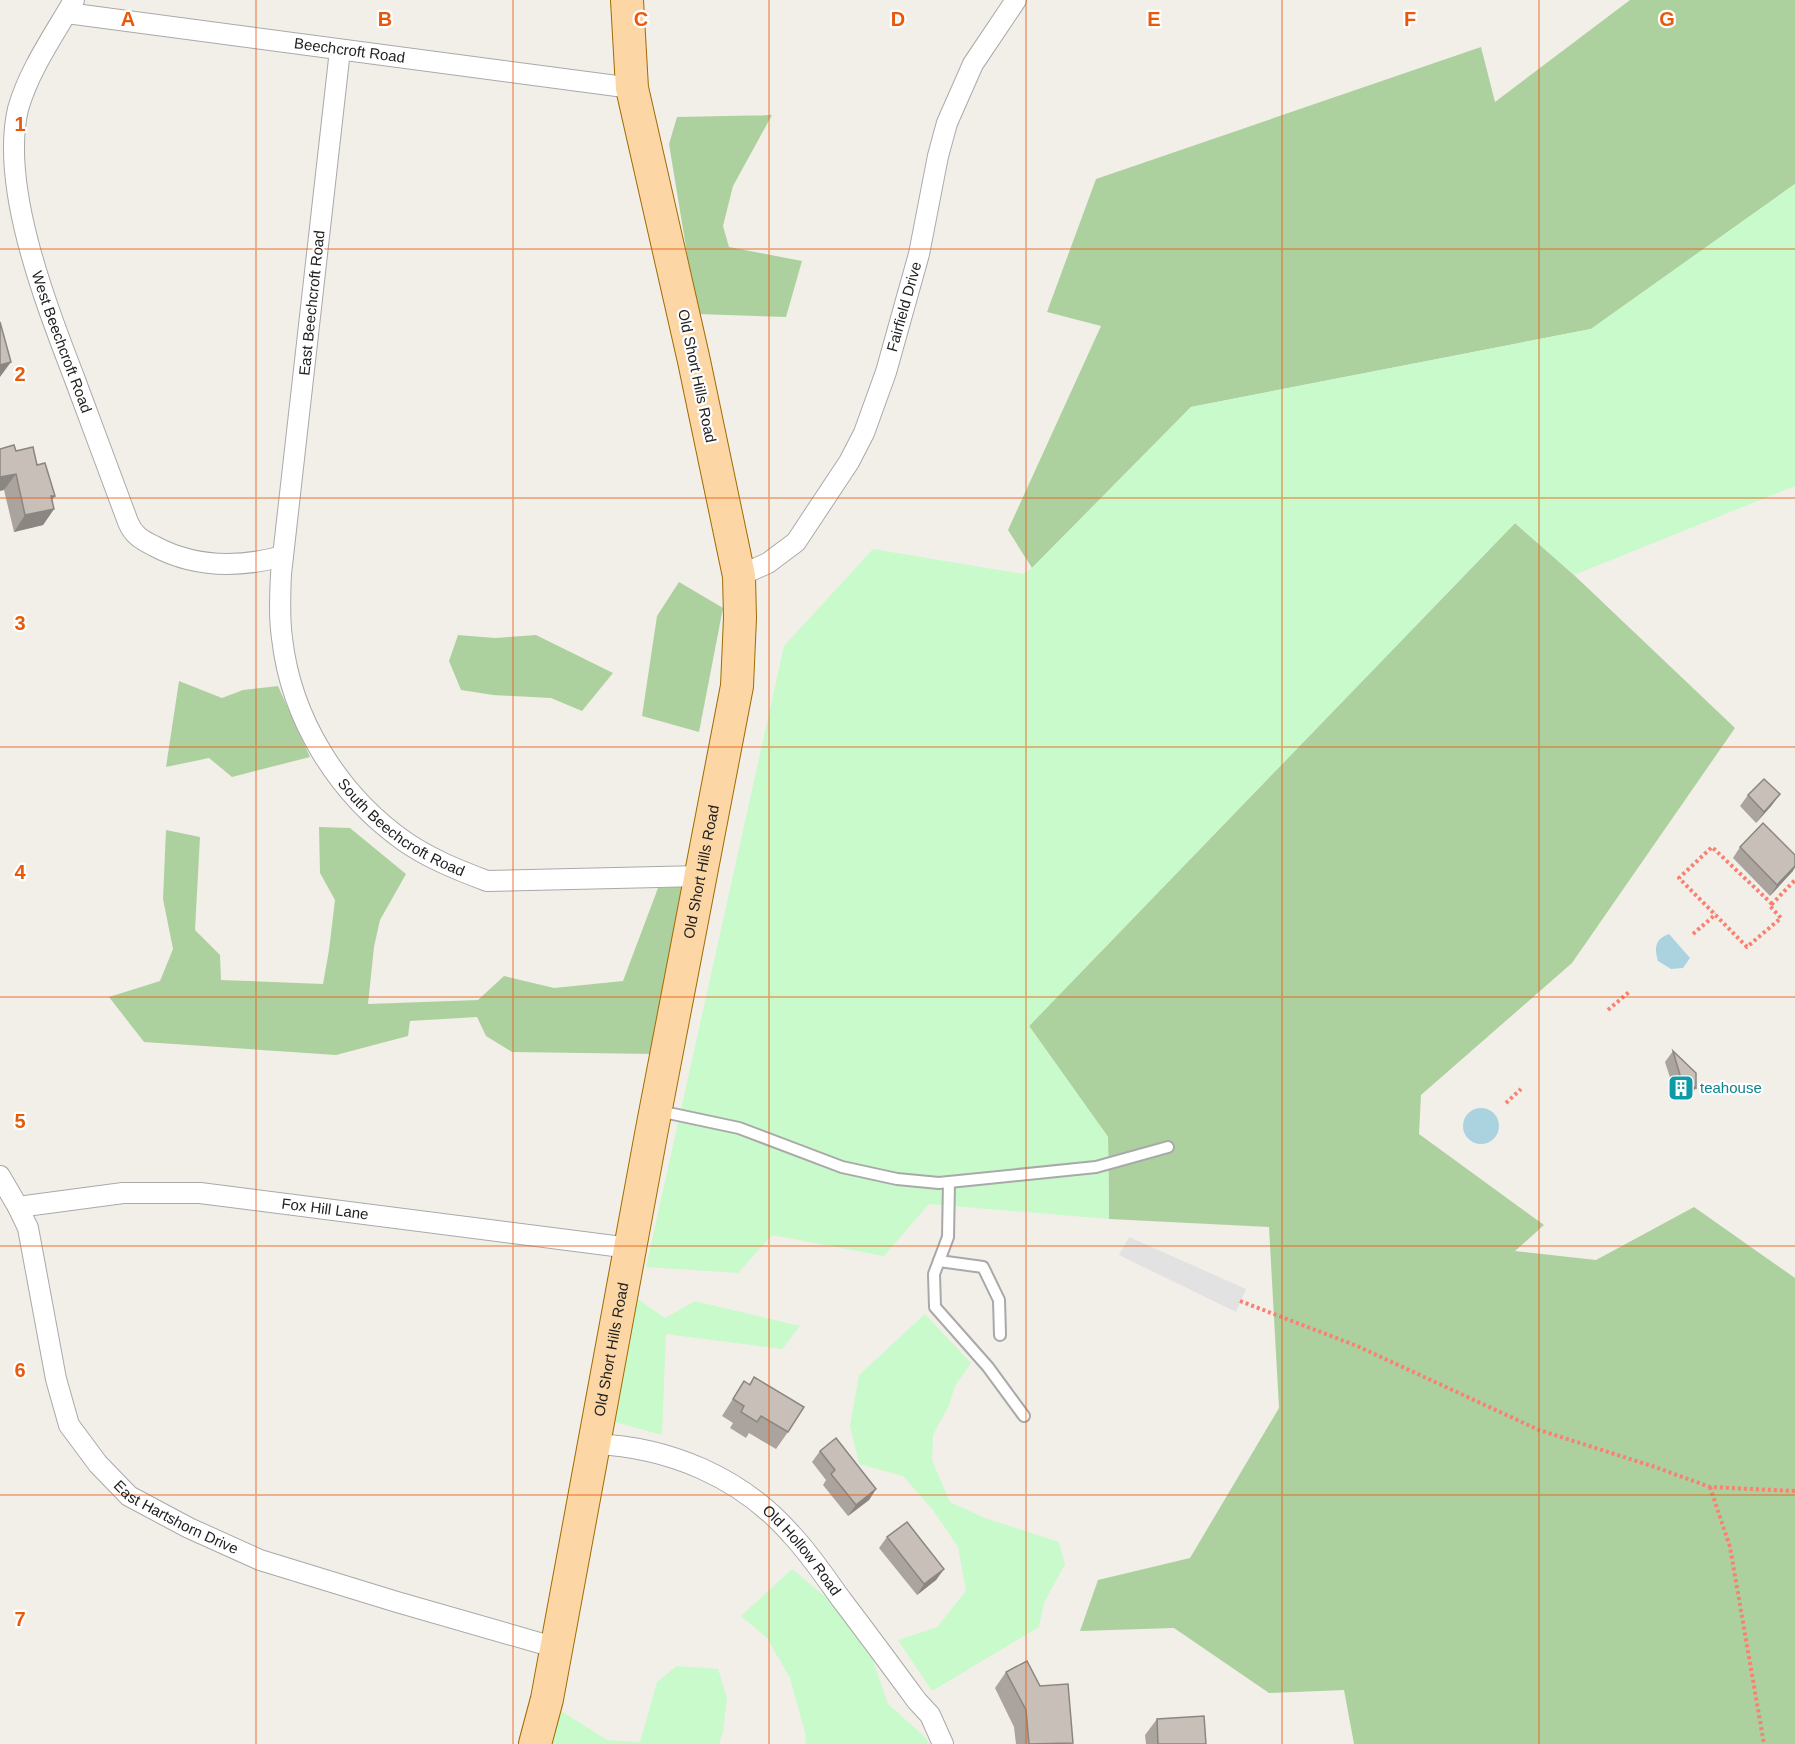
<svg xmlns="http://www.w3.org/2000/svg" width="1795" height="1744" font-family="Helvetica,sans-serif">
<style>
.forest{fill:#add19e}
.park{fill:#c8facc}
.parking{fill:#e2e2e2}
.water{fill:#aad3df}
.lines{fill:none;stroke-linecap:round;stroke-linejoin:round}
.service-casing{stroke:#a9a9a9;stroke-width:14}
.minor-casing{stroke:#a9a9a9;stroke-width:22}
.primary-casing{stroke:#a06b00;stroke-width:34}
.path{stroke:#fa8072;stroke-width:4;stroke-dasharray:3 3;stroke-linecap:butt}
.service{stroke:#fff;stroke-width:10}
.minor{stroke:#fff;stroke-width:20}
.primary{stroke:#fcd6a4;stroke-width:32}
.wall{fill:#aba49e}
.shaded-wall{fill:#8b8681}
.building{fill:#c7bfb8;stroke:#8b8681;stroke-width:1.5}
.grid{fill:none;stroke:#e8590c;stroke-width:1.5;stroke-opacity:0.55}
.labels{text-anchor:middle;stroke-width:4.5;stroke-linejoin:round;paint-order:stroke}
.street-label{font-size:15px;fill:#222;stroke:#fff}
.culture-label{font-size:15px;fill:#0d838f;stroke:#fff;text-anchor:start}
.grid-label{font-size:20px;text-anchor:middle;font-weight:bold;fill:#e8590c;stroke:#fff;stroke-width:4.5;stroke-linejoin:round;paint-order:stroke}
</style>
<rect width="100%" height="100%" fill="#f2efe9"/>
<g class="forest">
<path d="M 1630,0 L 1795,0 L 1795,184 L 1591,329 L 1191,407 L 1032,568 L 1008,530 L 1101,326 L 1047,312 L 1096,179 L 1481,47 L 1495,102 Z"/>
<path d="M 772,115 L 733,186 L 723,226 L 729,247 L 802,261 L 786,317 L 697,314 L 669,144 L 677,117 Z"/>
<path d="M 1515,523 L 1574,575 L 1735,728 L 1572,963 L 1421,1095 L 1419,1134 L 1544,1225 L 1515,1251 L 1596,1260 L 1694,1207 L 1795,1278 L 1795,1744 L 1354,1744 L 1344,1690 L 1269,1693 L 1174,1628 L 1080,1631 L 1098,1580 L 1190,1558 L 1279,1408 L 1269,1227 L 1109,1219 L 1108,1137 L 1029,1026 Z"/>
<path d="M 679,582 L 723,608 L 699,732 L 642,716 L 657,616 Z"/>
<path d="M 458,635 L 495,638 L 536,635 L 613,673 L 582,711 L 551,698 L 493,695 L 461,690 L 449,661 Z"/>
<path d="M 179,681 L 222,698 L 243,690 L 278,686 L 310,757 L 232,777 L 209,758 L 166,767 Z"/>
<path d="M 319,827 L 350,828 L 406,874 L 380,920 L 374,947 L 368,1004 L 478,1000 L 504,976 L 554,988 L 623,981 L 658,888 L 692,886 L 654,1054 L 512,1052 L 486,1036 L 477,1017 L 410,1021 L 408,1036 L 336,1055 L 144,1042 L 109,997 L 160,981 L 173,949 L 163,899 L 166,830 L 200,837 L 195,930 L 220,955 L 221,980 L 323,984 L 329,950 L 335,900 L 320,873 Z"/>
</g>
<g class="park">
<path d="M 1795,184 L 1795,486 L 1574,575 L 1515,523 L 1029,1026 L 1108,1137 L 1109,1219 L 929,1204 L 884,1256 L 772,1235 L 738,1273 L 646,1267 L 784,646 L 873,549 L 1023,574 L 1032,568 L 1191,407 L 1591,329 Z"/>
<path d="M 632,1295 L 665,1318 L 695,1301 L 800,1326 L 782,1349 L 666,1334 L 662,1435 L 611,1421 Z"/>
<path d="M 925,1314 L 971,1363 L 955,1386 L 949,1405 L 933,1435 L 932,1460 L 950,1502 L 985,1518 L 1059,1542 L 1065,1564 L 1044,1603 L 1039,1627 L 932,1691 L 898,1640 L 937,1627 L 966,1591 L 958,1547 L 933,1510 L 903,1476 L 859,1464 L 850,1426 L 859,1375 Z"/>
<path d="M 792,1569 L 834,1604 L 873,1660 L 888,1704 L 926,1738 L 929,1744 L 805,1744 L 806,1736 L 790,1678 L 767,1638 L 741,1616 Z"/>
<path d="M 677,1666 L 718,1669 L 727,1698 L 723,1732 L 719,1744 L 549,1744 L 558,1709 L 607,1740 L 640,1742 L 657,1682 Z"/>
</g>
<path class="parking" d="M 1129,1237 L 1246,1289 L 1236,1312 L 1119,1255 Z"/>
<g class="water">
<path d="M 1669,934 L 1690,958 L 1683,968 L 1671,969 L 1658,961 C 1654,948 1655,939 1669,934 Z"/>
<circle cx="1481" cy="1126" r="18"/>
</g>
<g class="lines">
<g class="service-casing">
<g id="service">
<path d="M 659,1111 L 739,1128 L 842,1167 L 897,1179 L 939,1183 L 1096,1167 L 1168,1147"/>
<path d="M 949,1182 L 948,1237 L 934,1274 L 935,1307 L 988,1367 L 1024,1416"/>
<path d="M 939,1261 L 983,1267 L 999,1300 L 1000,1335"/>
</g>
</g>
<g class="minor-casing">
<g id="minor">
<path id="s1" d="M 74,0 C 54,35 29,70 18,109 C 0,187 46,304 74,377 C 92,425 110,474 128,522 C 133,535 142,540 154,546 C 195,568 239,568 283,556"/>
<path id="s2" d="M 67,13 L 632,88"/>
<path id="s3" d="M 340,50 L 281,574 C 280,596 279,617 282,638 C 291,719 338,794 404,841 C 430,859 458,870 487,881 L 701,876"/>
<path id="s4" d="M 739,576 L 768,563 L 796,542 L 849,462 L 864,433 L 886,372 L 919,254 L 938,156 L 947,123 L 973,64 L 1016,0"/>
<path id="s5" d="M 0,1176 L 18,1207 L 28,1228 L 56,1379 L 69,1425 L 98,1464 L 129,1496 L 189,1528 L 260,1560 L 397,1602 L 557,1648"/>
<path id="s6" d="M 18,1207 L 123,1193 L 200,1193 L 630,1248"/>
<path id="s7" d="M 594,1444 C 669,1447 741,1477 791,1534 C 810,1554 825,1577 841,1599 C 867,1633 892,1667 917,1701 L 930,1715 L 943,1744"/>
</g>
</g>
<g class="primary-casing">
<g id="primary">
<path id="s8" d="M 535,1744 L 547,1699 L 652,1129 L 737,686 L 740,618 L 739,576 L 694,361 L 632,88 L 627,0"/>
</g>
</g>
<g class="path">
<path d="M 1772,904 L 1712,847 L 1679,878 L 1747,947 L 1781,918 L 1770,906 L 1772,904 L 1795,880"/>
<path d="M 1693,934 L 1716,914"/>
<path d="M 1608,1010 L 1629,992"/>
<path d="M 1506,1103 L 1521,1089"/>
<path d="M 1240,1301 L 1357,1346 L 1539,1430 L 1652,1466 L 1710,1487 L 1795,1491"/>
<path d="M 1710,1487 L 1730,1547 L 1764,1744"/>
</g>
<use href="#service" class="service"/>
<use href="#minor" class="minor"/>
<use href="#primary" class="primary"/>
</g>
<g class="wall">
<path d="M 16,451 L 37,465 L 55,496 L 52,499 L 54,509 L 43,525 L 14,532 L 4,490 Z"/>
<path d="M 1748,795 L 1772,805 L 1756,823 L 1740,806 Z"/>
<path d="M 1740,847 L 1795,855 L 1795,868 L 1770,896 L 1733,858 Z"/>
<path d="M 1673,1051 L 1688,1098 L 1675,1093 L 1665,1062 Z"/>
<path d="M 754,1377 L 788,1432 L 776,1449 L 749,1433 L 746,1438 L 730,1428 L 733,1423 L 722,1416 L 744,1381 L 749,1384 Z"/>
<path d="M 820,1451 L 876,1489 L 869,1500 L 848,1516 L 823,1485 L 826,1480 L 812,1462 Z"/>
<path d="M 887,1537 L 944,1569 L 936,1580 L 917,1595 L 879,1548 Z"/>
<path d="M 1006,1672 L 1040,1686 L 1073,1744 L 1016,1744 L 1014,1727 L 995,1688 Z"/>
<path d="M 1157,1719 L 1206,1744 L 1146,1744 L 1145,1735 Z"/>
</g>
<g class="shaded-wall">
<path d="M 11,362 L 0,377 L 0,365 Z"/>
<path d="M 16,474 L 4,490 L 0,491 L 0,477 Z"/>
<path d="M 51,496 L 55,496 L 43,511 L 54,509 L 43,525 L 14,532 L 25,515 Z"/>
<path d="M 1780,794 L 1772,805 L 1756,823 L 1764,812 Z"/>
<path d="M 1795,866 L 1793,871 L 1770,896 L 1777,885 Z"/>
<path d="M 1682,1082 L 1696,1088 L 1688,1098 L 1675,1093 Z"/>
<path d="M 876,1489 L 869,1500 L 848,1516 L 856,1505 Z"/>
<path d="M 944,1569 L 936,1580 L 917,1595 L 924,1584 Z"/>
</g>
<g class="building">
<path d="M 0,322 L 11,362 L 0,365 Z"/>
<path d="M 14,445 L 16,451 L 33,447 L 37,465 L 45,463 L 55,496 L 51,496 L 54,509 L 25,515 L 16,474 L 0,477 L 0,449 Z"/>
<path d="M 1764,779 L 1780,794 L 1764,812 L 1748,795 Z"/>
<path d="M 1763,823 L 1795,855 L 1795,866 L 1777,885 L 1740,847 Z"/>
<path d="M 1673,1051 L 1696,1073 L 1696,1088 L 1682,1082 Z"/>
<path d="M 754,1377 L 804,1407 L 788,1432 L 761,1416 L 757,1422 L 741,1412 L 744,1406 L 733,1399 L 744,1381 L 750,1385 Z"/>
<path d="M 836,1438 L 876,1489 L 856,1505 L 831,1474 L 835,1470 L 820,1451 Z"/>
<path d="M 907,1522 L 944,1569 L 924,1584 L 887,1537 Z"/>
<path d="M 1027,1661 L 1040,1686 L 1068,1684 L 1073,1743 L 1029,1744 L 1026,1710 L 1006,1672 Z"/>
<path d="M 1204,1716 L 1206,1744 L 1158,1744 L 1157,1719 Z"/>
</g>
<path class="grid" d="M 256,0 L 256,1744M 513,0 L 513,1744M 769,0 L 769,1744M 1026,0 L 1026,1744M 1282,0 L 1282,1744M 1539,0 L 1539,1744M 0,249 L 1795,249M 0,498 L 1795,498M 0,747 L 1795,747M 0,997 L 1795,997M 0,1246 L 1795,1246M 0,1495 L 1795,1495"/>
<defs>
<g id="building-square" transform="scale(1.35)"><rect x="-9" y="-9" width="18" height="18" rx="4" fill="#0f9aa8" stroke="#fff"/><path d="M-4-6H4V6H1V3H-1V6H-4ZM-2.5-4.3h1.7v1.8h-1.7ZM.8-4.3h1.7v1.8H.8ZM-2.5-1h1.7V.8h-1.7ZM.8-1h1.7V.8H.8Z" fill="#fff"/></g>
</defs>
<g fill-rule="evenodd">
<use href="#building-square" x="1681" y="1088"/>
</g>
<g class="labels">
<g class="street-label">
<text dy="5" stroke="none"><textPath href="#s2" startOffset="285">Beechcroft Road</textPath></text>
<text transform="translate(312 303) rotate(-84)" y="5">East Beechcroft Road</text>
<text dy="5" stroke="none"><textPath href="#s4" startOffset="328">Fairfield Drive</textPath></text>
<text dy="5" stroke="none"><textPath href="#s1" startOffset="363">West Beechcroft Road</textPath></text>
<text transform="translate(697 376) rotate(78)" y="5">Old Short Hills Road</text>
<text dy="5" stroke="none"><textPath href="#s3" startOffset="825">South Beechcroft Road</textPath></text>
<text dy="5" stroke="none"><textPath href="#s8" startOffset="888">Old Short Hills Road</textPath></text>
<text dy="5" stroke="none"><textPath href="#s6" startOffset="309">Fox Hill Lane</textPath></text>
<text dy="5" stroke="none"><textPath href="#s8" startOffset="402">Old Short Hills Road</textPath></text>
<text dy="5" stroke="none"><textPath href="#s5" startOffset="405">East Hartshorn Drive</textPath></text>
<text dy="5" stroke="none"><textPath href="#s7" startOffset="242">Old Hollow Road</textPath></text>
</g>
<g class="culture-label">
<text x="1700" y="1093">teahouse</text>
</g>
</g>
<g class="grid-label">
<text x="128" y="26">A</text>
<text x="385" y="26">B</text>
<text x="641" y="26">C</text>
<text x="898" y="26">D</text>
<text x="1154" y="26">E</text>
<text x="1410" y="26">F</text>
<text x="1667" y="26">G</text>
<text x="20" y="131">1</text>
<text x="20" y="381">2</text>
<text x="20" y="630">3</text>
<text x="20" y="879">4</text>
<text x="20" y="1128">5</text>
<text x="20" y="1377">6</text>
<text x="20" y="1626">7</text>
</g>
</svg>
